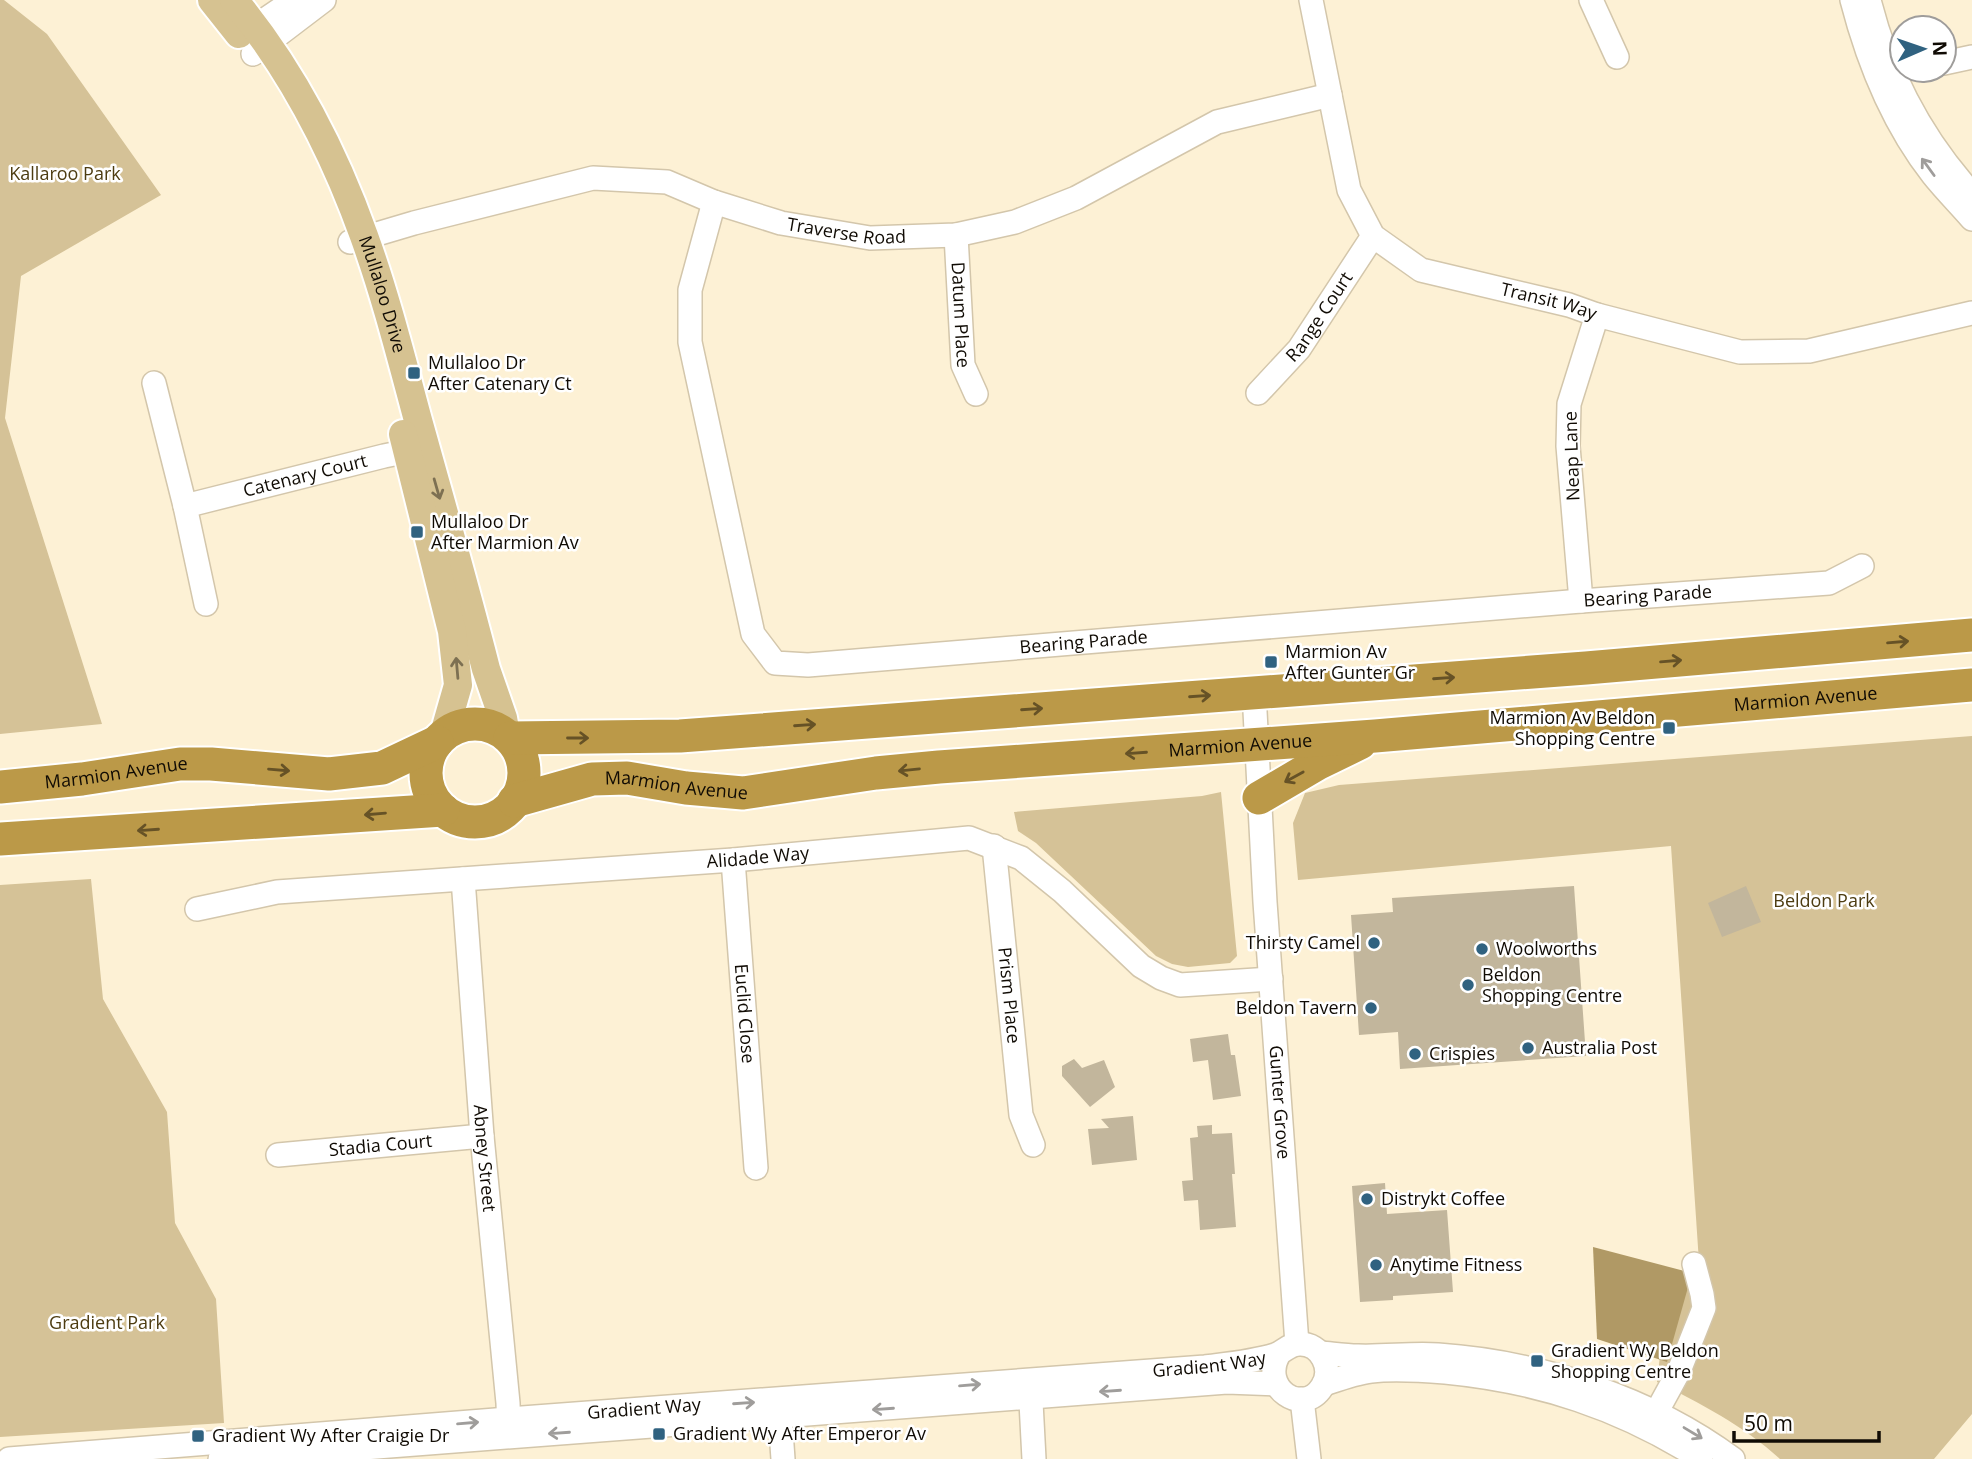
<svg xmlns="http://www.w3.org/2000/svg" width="1972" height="1459" font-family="'Open Sans',sans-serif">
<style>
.green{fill:#d5c297}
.water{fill:#b09965}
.building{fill:#c2b69c}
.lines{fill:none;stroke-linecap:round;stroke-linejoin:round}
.minor-casing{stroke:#d3c6ab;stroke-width:26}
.major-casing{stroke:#fff;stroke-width:32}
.highway-casing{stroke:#fff;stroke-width:37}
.minor{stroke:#fff;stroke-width:23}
.major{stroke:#d6c291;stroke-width:28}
.highway{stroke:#bb9948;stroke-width:33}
.oneway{stroke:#9f9d9b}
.oneway2{stroke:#7d7052}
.oneway3{stroke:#665226}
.poi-dot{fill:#306280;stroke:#fff;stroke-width:2.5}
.labels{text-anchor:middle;stroke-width:5;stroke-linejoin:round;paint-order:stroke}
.park-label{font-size:18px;fill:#4d3c11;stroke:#fff}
.street-label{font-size:18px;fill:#100b04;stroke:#fff}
.poi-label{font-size:18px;fill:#100b04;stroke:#fff;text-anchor:start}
</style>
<rect width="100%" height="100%" fill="#fdf1d5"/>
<g class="green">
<path d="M 0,0 L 4,0 L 47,34 L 161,195 L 21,276 L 5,418 L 102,724 L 0,734 Z"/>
<path d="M 1972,736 L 1972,1414 L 1934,1459 L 1780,1459 C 1744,1426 1700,1403 1657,1382 L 1662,1338 L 1699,1262 L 1671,846 L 1298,880 L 1293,823 L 1305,793 L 1339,785 Z"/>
<path d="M 1221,792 L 1237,956 L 1230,963 L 1188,967 L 1172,964 L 1156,956 L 1036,843 L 1018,831 L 1014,812 L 1202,796 Z"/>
<path d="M 91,879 L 103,999 L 167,1112 L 175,1223 L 216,1299 L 224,1423 L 0,1437 L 0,885 Z"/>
</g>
<path class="water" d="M 1593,1247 L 1692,1273 L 1667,1362 L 1597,1339 Z"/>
<g class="building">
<path d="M 1574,886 L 1586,1056 L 1400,1069 L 1398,1032 L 1359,1035 L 1351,915 L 1393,912 L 1392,898 Z"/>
<path d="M 1746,886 L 1761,922 L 1722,937 L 1708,903 Z"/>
<path d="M 1228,1034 L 1231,1055 L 1235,1055 L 1241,1096 L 1213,1100 L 1208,1060 L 1193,1062 L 1190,1039 Z"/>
<path d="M 1074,1059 L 1082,1068 L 1104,1060 L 1115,1087 L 1090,1107 L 1062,1076 L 1062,1066 Z"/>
<path d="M 1133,1116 L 1137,1160 L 1092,1165 L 1088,1129 L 1109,1128 L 1101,1119 Z"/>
<path d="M 1212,1125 L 1212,1134 L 1232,1133 L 1235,1174 L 1232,1174 L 1236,1227 L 1200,1230 L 1198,1200 L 1184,1201 L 1182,1181 L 1193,1180 L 1190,1138 L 1198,1137 L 1197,1126 Z"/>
<path d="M 1385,1183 L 1387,1214 L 1447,1210 L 1453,1292 L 1393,1296 L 1393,1300 L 1360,1302 L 1352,1186 Z"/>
</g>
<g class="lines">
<g class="minor-casing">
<g id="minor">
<path id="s1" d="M 1311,0 L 1349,190 L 1373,236 L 1421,270 L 1569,305 L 1597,315 L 1740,352 L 1809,351 L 1972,313"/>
<path d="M 1591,0 L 1617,57"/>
<path d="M 1852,0 C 1868,62 1893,124 1933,175 C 1945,190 1959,204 1972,219"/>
<path d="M 1869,0 C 1887,72 1922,139 1972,194"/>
<path d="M 241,36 L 294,0"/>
<path d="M 253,54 L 324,0"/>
<path d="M 1944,63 L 1972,57"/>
<path id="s2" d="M 714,202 L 690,290 L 690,342 L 753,634 L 775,663 L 808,665 L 1581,601 L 1829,583 L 1862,566"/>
<path id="s3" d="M 956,235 L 963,365 L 976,394"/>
<path id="s4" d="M 350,242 L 414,223 L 593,178 L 667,182 L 714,202 L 781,223 L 870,238 L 956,235 L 1015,222 L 1076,198 L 1217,122 L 1330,95"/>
<path d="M 154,383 L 185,506 L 206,604"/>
<path id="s5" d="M 1258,393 L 1299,349 L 1373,236"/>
<path id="s6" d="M 185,506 L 384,456 L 423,448"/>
<path d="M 1581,601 L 1568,446 L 1569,404 L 1597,315"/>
<path id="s7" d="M 1254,692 L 1265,902 L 1297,1344"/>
<path id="s8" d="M 994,846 L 1021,1115 L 1033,1145"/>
<path id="s9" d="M 733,860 L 756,1168"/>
<path id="s10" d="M 463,879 L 482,1136 L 508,1403 L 509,1434"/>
<path id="s11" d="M 197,909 L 277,892 L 733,860 L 969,838 L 1021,858 L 1062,891 L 1141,966 L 1161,978 L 1180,985 L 1271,979"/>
<path id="s12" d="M 278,1155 L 482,1136"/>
<path d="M 1321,1353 C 1333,1354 1346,1356 1358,1356 C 1385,1357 1412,1353 1438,1355 C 1540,1362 1651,1398 1733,1459"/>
<path d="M 1030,1383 L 1034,1459"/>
<path d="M 1324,1384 C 1339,1379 1355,1373 1371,1371 C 1394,1368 1421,1370 1445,1372 C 1539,1381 1621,1408 1701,1459"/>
<path d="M 1302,1399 L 1309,1459"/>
<path d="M 779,1403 L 783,1459"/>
<path d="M 1656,1413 L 1679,1371 L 1704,1308 L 1702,1294 L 1694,1264"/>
<path id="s13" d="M 9,1459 L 508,1419 L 1205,1367 C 1229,1364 1252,1362 1275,1355 C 1284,1352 1289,1344 1299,1344 C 1321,1343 1334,1369 1322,1387 C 1303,1417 1259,1388 1279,1354"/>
<path d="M 220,1459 L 1227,1382 L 1276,1384"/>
</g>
</g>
<g class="major-casing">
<g id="major">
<path d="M 212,0 L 239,34"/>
<path id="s14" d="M 234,0 C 291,69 334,152 364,236 C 386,297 402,361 419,424 C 442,506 465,587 486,669 L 503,718 L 506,735"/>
<path d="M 403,434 L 452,631 L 458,685 L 444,734"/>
</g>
</g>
<g class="highway-casing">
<g id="highway">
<circle cx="475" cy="773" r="49"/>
<path d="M 510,738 L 680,736 L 1586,668 L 1972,635"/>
<path id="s15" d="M 0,787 L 82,779 L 180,764 L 211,764 L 329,774 L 382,768 L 437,742"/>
<path d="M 1259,798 L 1317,764 L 1360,743"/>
<path id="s16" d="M 514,801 L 592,779 L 627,778 L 686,788 L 743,793 L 876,773 L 939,767 L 1375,736 L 1972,685"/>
<path d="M 0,839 L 443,810"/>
</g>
</g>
<use href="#minor" class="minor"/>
<use href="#major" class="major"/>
<use href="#highway" class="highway"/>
</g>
<defs><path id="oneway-shaft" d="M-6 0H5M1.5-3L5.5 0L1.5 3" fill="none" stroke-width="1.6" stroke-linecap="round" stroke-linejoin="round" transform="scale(1.75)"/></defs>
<g class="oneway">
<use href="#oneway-shaft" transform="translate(1928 167) rotate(-126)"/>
<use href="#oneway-shaft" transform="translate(970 1385) rotate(-5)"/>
<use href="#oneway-shaft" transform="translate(1110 1391) rotate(176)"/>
<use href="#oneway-shaft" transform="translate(744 1403) rotate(-4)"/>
<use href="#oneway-shaft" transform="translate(883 1409) rotate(176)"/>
<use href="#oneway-shaft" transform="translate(468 1423) rotate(-5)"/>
<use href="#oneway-shaft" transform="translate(559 1433) rotate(176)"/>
<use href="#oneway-shaft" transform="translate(1693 1433) rotate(31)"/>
</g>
<g class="oneway2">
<use href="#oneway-shaft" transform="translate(437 489) rotate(74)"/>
<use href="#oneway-shaft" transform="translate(457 668) rotate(-95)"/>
</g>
<g class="oneway3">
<use href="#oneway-shaft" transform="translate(1898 642) rotate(-5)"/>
<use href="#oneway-shaft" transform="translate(1671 661) rotate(-5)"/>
<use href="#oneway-shaft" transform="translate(1444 678) rotate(-4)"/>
<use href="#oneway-shaft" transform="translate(1200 696) rotate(-4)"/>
<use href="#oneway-shaft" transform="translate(1032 709) rotate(-4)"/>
<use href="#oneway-shaft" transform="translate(805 725) rotate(-4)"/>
<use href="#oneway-shaft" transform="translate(578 738)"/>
<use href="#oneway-shaft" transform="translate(1136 753) rotate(176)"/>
<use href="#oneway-shaft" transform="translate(279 770) rotate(5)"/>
<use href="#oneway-shaft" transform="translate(909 770) rotate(174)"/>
<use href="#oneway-shaft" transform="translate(1294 777) rotate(151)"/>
<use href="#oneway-shaft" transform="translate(375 814) rotate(175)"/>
<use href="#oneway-shaft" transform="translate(148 830) rotate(176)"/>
</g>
<g class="poi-dot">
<rect x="407" y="366" width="14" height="14" rx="3.5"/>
<rect x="410" y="525" width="14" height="14" rx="3.5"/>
<rect x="1264" y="655" width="14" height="14" rx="3.5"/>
<rect x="1662" y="721" width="14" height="14" rx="3.5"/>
<circle cx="1374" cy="943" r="7"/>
<circle cx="1482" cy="949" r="7"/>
<circle cx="1468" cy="985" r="7"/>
<circle cx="1371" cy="1008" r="7"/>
<circle cx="1528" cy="1048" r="7"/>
<circle cx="1415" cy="1054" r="7"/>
<circle cx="1367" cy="1199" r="7"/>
<circle cx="1376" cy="1265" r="7"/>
<rect x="1530" y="1354" width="14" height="14" rx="3.5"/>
<rect x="652" y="1427" width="14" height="14" rx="3.5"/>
<rect x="191" y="1429" width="14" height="14" rx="3.5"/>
</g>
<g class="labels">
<g class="park-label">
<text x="65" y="180">Kallaroo Park</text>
<text x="1824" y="907">Beldon Park</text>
<text x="107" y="1329">Gradient Park</text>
</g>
<g class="street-label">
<text dy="6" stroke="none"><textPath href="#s4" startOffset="513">Traverse Road</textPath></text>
<text dy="6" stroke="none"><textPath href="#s14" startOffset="332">Mullaloo Drive</textPath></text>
<text dy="6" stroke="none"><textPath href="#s1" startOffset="436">Transit Way</textPath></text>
<text dy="6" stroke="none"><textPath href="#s3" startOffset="80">Datum Place</textPath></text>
<text dy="6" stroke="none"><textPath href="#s5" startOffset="98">Range Court</textPath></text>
<text transform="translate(1572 456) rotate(-92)" y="6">Neap Lane</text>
<text dy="6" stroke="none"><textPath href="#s6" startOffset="124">Catenary Court</textPath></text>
<text dy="6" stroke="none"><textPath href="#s2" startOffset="1354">Bearing Parade</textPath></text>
<text dy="6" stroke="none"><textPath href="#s2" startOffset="788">Bearing Parade</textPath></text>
<text dy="6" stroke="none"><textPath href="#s16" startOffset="1300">Marmion Avenue</textPath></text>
<text dy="6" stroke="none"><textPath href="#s16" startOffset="733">Marmion Avenue</textPath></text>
<text dy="6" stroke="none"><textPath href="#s15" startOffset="117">Marmion Avenue</textPath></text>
<text dy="6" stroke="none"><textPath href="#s16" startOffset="166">Marmion Avenue</textPath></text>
<text dy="6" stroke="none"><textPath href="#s11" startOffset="564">Alidade Way</textPath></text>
<text dy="6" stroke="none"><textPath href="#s8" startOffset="150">Prism Place</textPath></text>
<text dy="6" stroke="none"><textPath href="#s9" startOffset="154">Euclid Close</textPath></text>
<text dy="6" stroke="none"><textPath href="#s7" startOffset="411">Gunter Grove</textPath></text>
<text dy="6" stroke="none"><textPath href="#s12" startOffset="103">Stadia Court</textPath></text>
<text dy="6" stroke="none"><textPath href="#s10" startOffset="280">Abney Street</textPath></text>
<text dy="6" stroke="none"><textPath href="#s13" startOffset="1204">Gradient Way</textPath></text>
<text dy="6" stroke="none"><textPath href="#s13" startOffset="637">Gradient Way</textPath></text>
</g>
<g class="poi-label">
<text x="428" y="369">Mullaloo Dr<tspan x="428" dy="21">After Catenary Ct</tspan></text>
<text x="431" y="528">Mullaloo Dr<tspan x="431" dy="21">After Marmion Av</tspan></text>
<text x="1285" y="658">Marmion Av<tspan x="1285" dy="21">After Gunter Gr</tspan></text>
<text x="1655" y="724" text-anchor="end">Marmion Av Beldon<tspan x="1655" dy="21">Shopping Centre</tspan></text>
<text x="1360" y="949" text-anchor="end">Thirsty Camel</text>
<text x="1496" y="955">Woolworths</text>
<text x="1482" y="981">Beldon<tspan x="1482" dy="21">Shopping Centre</tspan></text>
<text x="1357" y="1014" text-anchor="end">Beldon Tavern</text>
<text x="1542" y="1054">Australia Post</text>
<text x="1429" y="1060">Crispies</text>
<text x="1381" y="1205">Distrykt Coffee</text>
<text x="1390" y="1271">Anytime Fitness</text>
<text x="1551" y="1357">Gradient Wy Beldon<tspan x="1551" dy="21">Shopping Centre</tspan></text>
<text x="673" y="1440">Gradient Wy After Emperor Av</text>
<text x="212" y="1442">Gradient Wy After Craigie Dr</text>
</g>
</g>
<g transform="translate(1923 49) rotate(88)"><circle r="33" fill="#ffffff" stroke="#9f9d9b" stroke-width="2"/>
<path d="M0-5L12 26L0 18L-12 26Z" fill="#306280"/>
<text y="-10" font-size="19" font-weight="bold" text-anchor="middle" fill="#100b04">N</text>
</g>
<path d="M1734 1431v10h145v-10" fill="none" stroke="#100b04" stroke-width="3.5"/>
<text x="1744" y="1431" font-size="21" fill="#100b04" stroke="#ffffff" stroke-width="5" paint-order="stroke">50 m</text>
</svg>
